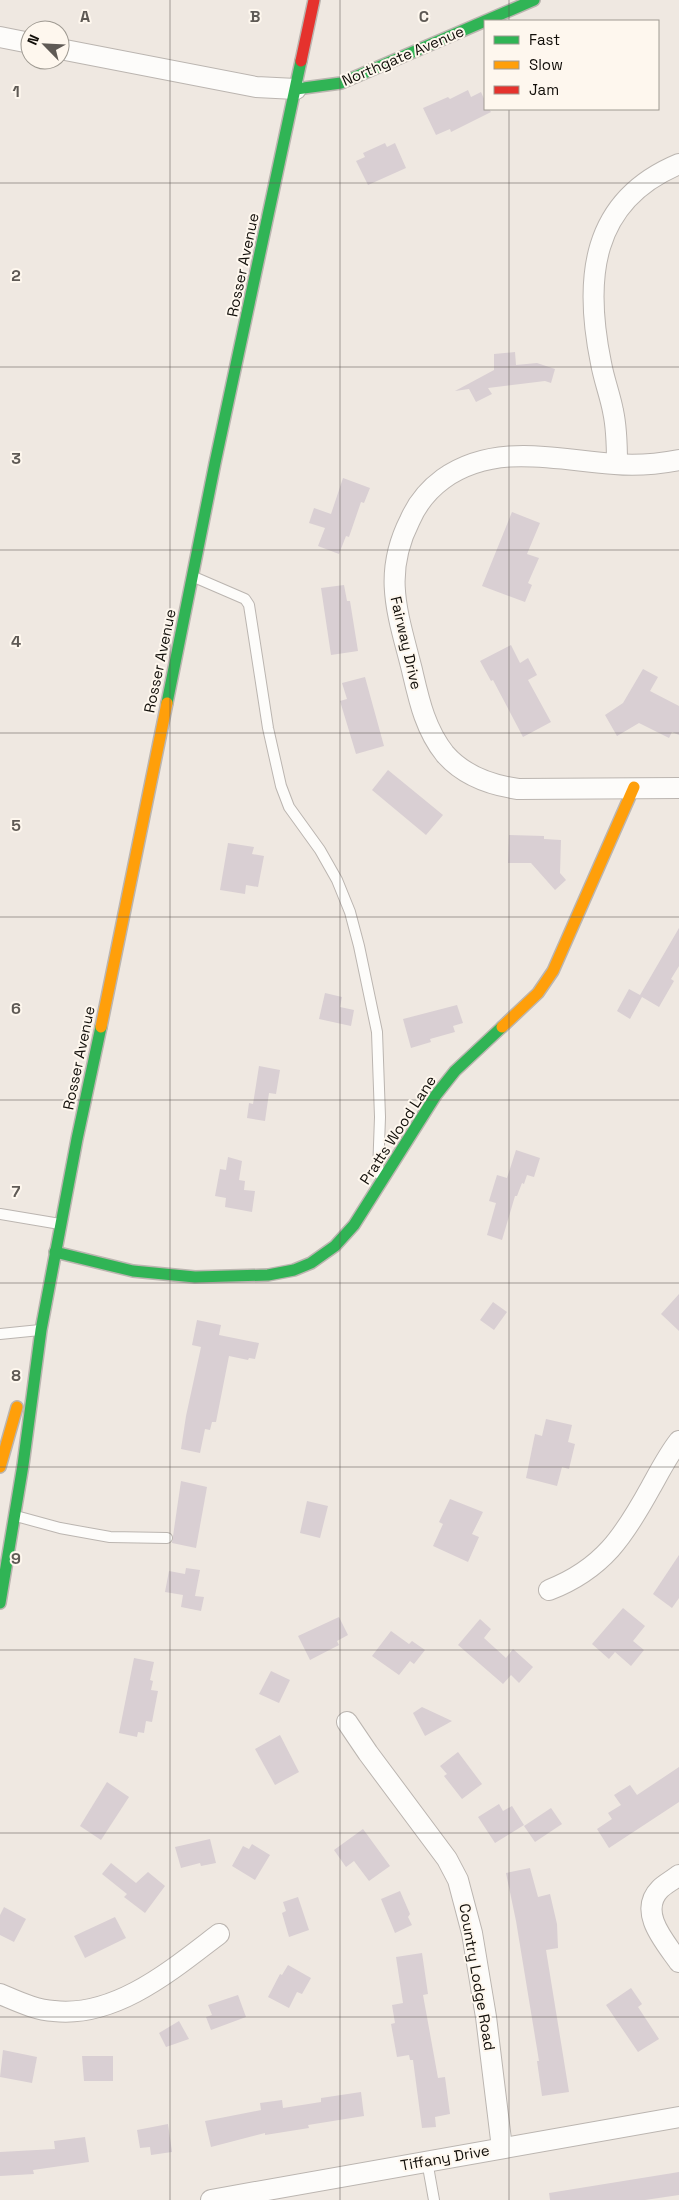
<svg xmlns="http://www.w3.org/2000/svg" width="679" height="2200" font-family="'Space Grotesk',sans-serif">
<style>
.building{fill:#d9cfd3}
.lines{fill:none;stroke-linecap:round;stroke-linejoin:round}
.lane-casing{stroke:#bbb5b0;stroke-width:12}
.street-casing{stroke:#bbb5b0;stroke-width:22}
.fast-casing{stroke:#bbb5b0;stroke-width:14}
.slow-casing{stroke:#bbb5b0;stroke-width:14}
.jam-casing{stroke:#bbb5b0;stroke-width:14}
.lane{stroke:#fdfcfa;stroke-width:10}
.street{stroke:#fdfcfa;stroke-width:20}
.fast{stroke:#30b455;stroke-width:11}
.slow{stroke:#ff9f0a;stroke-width:11}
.jam{stroke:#e5322d;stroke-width:11}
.grid{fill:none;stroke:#5f5a55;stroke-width:1;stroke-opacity:0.55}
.labels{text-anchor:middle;stroke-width:4;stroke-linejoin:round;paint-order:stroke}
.street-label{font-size:15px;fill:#110e09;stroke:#fef7ee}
.grid-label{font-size:16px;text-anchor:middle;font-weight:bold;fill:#5f5a55;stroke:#fef7ee;stroke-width:4;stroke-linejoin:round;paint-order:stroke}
</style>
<rect width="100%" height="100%" fill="#efe8e1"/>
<g class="building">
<path d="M 468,90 L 471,97 L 481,92 L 485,101 L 485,109 L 489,109 L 491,112 L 451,132 L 450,129 L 436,135 L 423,108 L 448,97 L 450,99 Z"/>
<path d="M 385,143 L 387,147 L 395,143 L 406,168 L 368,185 L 356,161 L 365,157 L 363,153 Z"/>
<path d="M 515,352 L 516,365 L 537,363 L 555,369 L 551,383 L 545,381 L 488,388 L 492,394 L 476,402 L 469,389 L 455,391 L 494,370 L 494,354 Z"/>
<path d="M 343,478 L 370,488 L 364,503 L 361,502 L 349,537 L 346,536 L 339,554 L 318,546 L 325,528 L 309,523 L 314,508 L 331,514 Z"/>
<path d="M 512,512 L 540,523 L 527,554 L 539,558 L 528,583 L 532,585 L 525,602 L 482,586 Z"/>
<path d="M 344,585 L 347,601 L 350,601 L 358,651 L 331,655 L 321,588 Z"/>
<path d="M 511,645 L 520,663 L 528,658 L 537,675 L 528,680 L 551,722 L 523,737 L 493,680 L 491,681 L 480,661 Z"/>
<path d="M 643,669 L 658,677 L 650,691 L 679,706 L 679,735 L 672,732 L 669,738 L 639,723 L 617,736 L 605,715 L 623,703 Z"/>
<path d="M 365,677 L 384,746 L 356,754 L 340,701 L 347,699 L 342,683 Z"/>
<path d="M 388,770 L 443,815 L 426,835 L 372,790 Z"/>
<path d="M 509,835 L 544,836 L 544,839 L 561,840 L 560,873 L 566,880 L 555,890 L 531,863 L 508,863 Z"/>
<path d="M 228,843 L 254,847 L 252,854 L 264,856 L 258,887 L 246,885 L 245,894 L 220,890 Z"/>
<path d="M 679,928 L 679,966 L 671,979 L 674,981 L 659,1007 L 642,997 L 630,1019 L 617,1011 L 629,989 L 640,995 Z"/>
<path d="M 325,993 L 342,997 L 340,1007 L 354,1010 L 351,1026 L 319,1019 Z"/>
<path d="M 457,1005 L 463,1023 L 453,1026 L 455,1032 L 430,1039 L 431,1042 L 411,1048 L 403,1019 Z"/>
<path d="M 259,1066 L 280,1070 L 276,1094 L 269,1093 L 265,1121 L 247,1118 L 249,1103 L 253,1104 Z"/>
<path d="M 516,1150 L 540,1158 L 534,1177 L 527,1175 L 524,1184 L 522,1183 L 517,1196 L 515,1196 L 502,1240 L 487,1235 L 496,1203 L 489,1201 L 497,1175 L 507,1178 Z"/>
<path d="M 228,1157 L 242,1161 L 239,1180 L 245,1181 L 244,1190 L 255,1191 L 252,1212 L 225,1207 L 226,1198 L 215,1196 L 220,1169 L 226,1170 Z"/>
<path d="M 679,1294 L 679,1331 L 661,1314 Z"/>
<path d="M 493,1302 L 507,1312 L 494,1330 L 480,1320 Z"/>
<path d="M 197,1320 L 221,1325 L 219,1335 L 259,1343 L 255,1359 L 249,1358 L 248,1360 L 229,1356 L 216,1422 L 212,1422 L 210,1430 L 205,1429 L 200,1453 L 181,1449 L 186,1416 L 201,1347 L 192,1345 Z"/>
<path d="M 546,1419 L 572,1425 L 568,1442 L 575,1444 L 569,1469 L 562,1467 L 557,1486 L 526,1478 L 535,1434 L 542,1436 Z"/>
<path d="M 181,1481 L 207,1487 L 196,1548 L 172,1543 Z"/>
<path d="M 450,1499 L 483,1512 L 472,1534 L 479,1537 L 468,1562 L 433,1546 L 443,1524 L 439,1522 Z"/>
<path d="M 307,1501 L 328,1506 L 320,1538 L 300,1533 Z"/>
<path d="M 679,1555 L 679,1598 L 672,1608 L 653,1594 Z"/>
<path d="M 186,1568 L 200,1570 L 195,1596 L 204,1597 L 201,1611 L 181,1607 L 183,1595 L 165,1592 L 169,1571 L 185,1574 Z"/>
<path d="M 623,1608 L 645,1626 L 633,1641 L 644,1650 L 631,1666 L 615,1652 L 609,1659 L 592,1644 Z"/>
<path d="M 339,1617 L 348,1635 L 337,1641 L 339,1645 L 310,1660 L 298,1636 Z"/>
<path d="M 480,1619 L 491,1629 L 484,1638 L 506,1658 L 513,1649 L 533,1667 L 519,1683 L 511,1675 L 503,1684 L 458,1645 Z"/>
<path d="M 391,1631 L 409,1644 L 412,1641 L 425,1650 L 414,1664 L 410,1661 L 399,1675 L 372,1656 Z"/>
<path d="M 134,1658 L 154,1662 L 150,1680 L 153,1681 L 151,1690 L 158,1691 L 152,1722 L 146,1721 L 144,1733 L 138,1732 L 137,1737 L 119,1733 Z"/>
<path d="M 271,1671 L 290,1680 L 279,1703 L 259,1694 Z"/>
<path d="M 422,1707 L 452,1721 L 425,1736 L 413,1713 Z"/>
<path d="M 280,1735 L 299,1772 L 275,1785 L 255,1749 Z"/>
<path d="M 458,1752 L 482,1784 L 462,1799 L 444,1776 L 447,1774 L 440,1766 Z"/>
<path d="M 679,1767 L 679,1802 L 609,1848 L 597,1829 L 612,1819 L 608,1813 L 621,1805 L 614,1795 L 630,1785 L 637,1795 Z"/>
<path d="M 107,1782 L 129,1797 L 101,1840 L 80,1826 Z"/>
<path d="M 499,1804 L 503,1811 L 512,1806 L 524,1825 L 495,1843 L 478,1817 Z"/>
<path d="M 551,1808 L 562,1824 L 535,1842 L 524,1826 Z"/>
<path d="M 363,1829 L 390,1866 L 369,1881 L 354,1861 L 346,1867 L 334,1850 Z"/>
<path d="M 210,1839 L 216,1863 L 201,1866 L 200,1863 L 181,1868 L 175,1847 Z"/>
<path d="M 252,1844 L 270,1855 L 255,1880 L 232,1866 L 243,1846 L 249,1849 Z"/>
<path d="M 111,1863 L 136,1883 L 148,1872 L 165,1886 L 145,1913 L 124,1897 L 127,1894 L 102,1874 Z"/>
<path d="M 530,1868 L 538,1897 L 550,1894 L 557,1924 L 558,1948 L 546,1950 L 569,2092 L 542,2096 L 537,2061 L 539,2061 L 516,1921 L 506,1873 Z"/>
<path d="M 400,1891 L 410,1914 L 408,1917 L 412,1925 L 395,1933 L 381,1899 Z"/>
<path d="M 298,1897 L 309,1930 L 289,1937 L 282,1913 L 286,1911 L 283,1902 Z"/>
<path d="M 4,1907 L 26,1919 L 14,1942 L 0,1935 L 0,1915 Z"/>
<path d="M 115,1917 L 126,1938 L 85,1958 L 74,1936 Z"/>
<path d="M 422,1953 L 428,1994 L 423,1995 L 438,2078 L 445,2077 L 450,2114 L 435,2117 L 436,2127 L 422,2128 L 413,2060 L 410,2060 L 409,2055 L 397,2057 L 391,2024 L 395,2023 L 392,2005 L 403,2003 L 396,1957 Z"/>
<path d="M 288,1965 L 311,1978 L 302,1994 L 297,1992 L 289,2008 L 268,1997 L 280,1974 L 282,1975 Z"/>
<path d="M 631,1988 L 642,2004 L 638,2007 L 659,2039 L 638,2052 L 606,2005 Z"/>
<path d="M 238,1995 L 246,2017 L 211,2030 L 206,2017 L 212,2015 L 208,2005 Z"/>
<path d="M 179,2021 L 189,2039 L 166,2047 L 159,2033 Z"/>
<path d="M 3,2050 L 37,2057 L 32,2083 L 0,2077 Z"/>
<path d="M 82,2056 L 113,2056 L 113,2081 L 84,2081 Z"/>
<path d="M 361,2092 L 364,2116 L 308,2125 L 309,2128 L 265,2135 L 265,2133 L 211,2147 L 205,2121 L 261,2110 L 260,2103 L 282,2100 L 283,2108 L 321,2102 L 321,2098 Z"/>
<path d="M 168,2124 L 172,2152 L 151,2155 L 150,2147 L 140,2148 L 137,2130 Z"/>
<path d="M 85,2137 L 89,2162 L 33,2170 L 34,2174 L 0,2176 L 0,2152 L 55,2149 L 54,2141 Z"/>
<path d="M 679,2172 L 679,2195 L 645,2200 L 550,2200 L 549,2193 Z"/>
</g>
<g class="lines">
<g class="lane-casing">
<g id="lane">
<path d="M 194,577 L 245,599 L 249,605 L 268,728 L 281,786 L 289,807 L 320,850 L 337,880 L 350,912 L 359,946 L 377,1032 L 380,1117 L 378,1173"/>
<path d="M 0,1214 L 60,1224"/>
<path d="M 0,1334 L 40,1330"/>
<path d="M 16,1516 L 60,1528 L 110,1537 L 167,1538"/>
<path d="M 427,2161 L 434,2200"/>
</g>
</g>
<g class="street-casing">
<g id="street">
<path d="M 0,37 L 30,43"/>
<path d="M 60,49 L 256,87 L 296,89"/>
<path d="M 679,460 C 658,464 636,466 615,464 C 557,460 495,442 443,479 C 428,490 417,504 410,520 C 382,575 398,614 412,670 C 419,700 425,729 445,754 C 464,776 490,785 518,789 L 679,788"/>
<path d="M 617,464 C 617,447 617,429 613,411 C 610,395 604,380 601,363 C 584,280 590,201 679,164"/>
<path d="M 549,1590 C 603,1569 624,1536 651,1487 C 660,1471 668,1455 679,1441"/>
<path d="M 347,1722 L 368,1753 L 447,1859 L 458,1880 L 472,1933 L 486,2017 L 502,2148"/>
<path d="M 679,1875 C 673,1880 665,1884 660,1889 C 637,1912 666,1943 679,1962"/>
<path d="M 0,1994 C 17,2001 35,2010 54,2011 C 116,2018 173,1969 219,1934"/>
<path d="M 211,2200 L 679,2117"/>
</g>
</g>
<g class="fast-casing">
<g id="fast">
<path d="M 296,89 L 341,83 L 534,0"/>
<path d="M 167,703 L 215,463 L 301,61"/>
<path d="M 55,1252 L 133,1271 L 195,1277 L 268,1275 L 294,1270 L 311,1263 L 335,1246 L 354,1225 L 436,1095 L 455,1071 L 502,1027"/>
<path d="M 0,1603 L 23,1465 L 41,1330 L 77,1139 L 101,1027"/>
</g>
</g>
<g class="slow-casing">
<g id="slow">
<path d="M 101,1027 L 167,703"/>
<path d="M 502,1027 L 538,993 L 553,971 L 634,787"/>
<path d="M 0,1467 L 17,1407"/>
</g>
</g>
<g class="jam-casing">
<path id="jam" d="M 301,61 L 314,0"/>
</g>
<use href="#lane" class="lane"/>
<use href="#street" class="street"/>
<use href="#fast" class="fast"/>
<use href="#slow" class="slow"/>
<use href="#jam" class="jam"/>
</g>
<path class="grid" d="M 170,0 L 170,2200M 340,0 L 340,2200M 509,0 L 509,21M 509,109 L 509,2200M 0,183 L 679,183M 0,367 L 679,367M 0,550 L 679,550M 0,733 L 679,733M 0,917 L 679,917M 0,1100 L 679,1100M 0,1283 L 679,1283M 0,1467 L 679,1467M 0,1650 L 679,1650M 0,1833 L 679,1833M 0,2017 L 679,2017"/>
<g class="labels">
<g class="street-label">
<text transform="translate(403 56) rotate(-23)" y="5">Northgate Avenue</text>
<text transform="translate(243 265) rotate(-78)" y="5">Rosser Avenue</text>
<text transform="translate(406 643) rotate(77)" y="5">Fairway Drive</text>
<text transform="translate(160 661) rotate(-78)" y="5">Rosser Avenue</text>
<text transform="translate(79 1058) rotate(-78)" y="5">Rosser Avenue</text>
<text transform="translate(398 1130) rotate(-57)" y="5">Pratts Wood Lane</text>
<text transform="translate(477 1977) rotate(80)" y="5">Country Lodge Road</text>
<text transform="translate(445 2158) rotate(-10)" y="5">Tiffany Drive</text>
</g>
</g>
<g class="grid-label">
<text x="85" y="22">A</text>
<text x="255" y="22">B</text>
<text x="424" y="22">C</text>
<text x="16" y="97">1</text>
<text x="16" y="281">2</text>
<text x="16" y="464">3</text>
<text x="16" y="647">4</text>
<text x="16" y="831">5</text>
<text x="16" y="1014">6</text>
<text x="16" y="1197">7</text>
<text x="16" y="1381">8</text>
<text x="16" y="1564">9</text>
</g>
<rect x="484" y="20" width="175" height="90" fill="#fef7ee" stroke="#9f9a92"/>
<rect x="494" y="36" width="25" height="8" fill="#30b455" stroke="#9f9a92"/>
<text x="529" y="45" font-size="15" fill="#110e09">Fast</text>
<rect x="494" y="61" width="25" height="8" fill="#ff9f0a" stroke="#9f9a92"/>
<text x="529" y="70" font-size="15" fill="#110e09">Slow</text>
<rect x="494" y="86" width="25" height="8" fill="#e5322d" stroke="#9f9a92"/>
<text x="529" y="95" font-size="15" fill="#110e09">Jam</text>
<g transform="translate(45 45) rotate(294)"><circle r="24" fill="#fef7ee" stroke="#9f9a92"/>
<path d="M0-4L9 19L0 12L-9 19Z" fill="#5f5a55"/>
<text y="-8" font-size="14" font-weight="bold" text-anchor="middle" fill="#110e09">N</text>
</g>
</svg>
